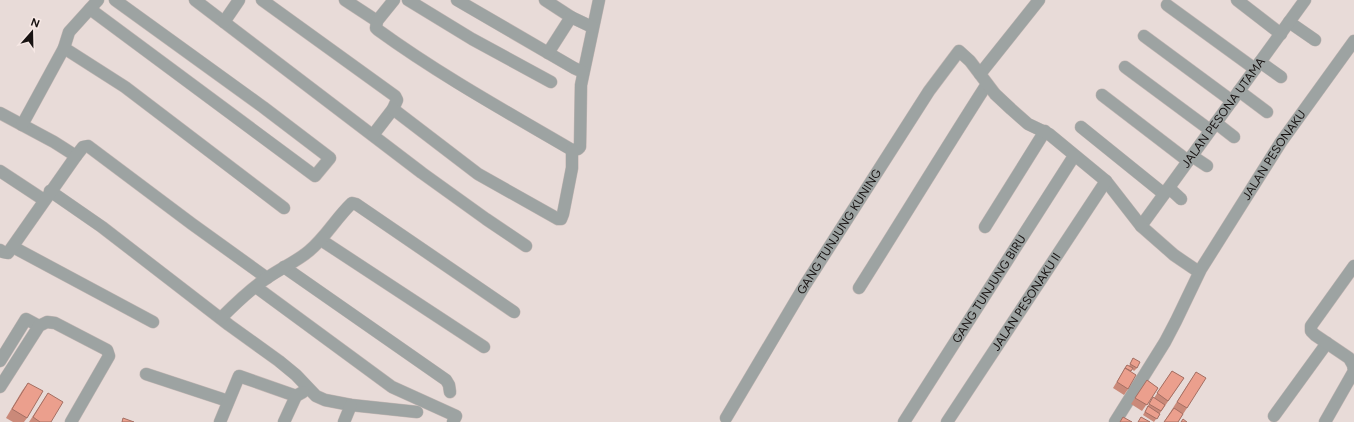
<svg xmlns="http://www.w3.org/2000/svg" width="1354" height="422" font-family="Figtree,sans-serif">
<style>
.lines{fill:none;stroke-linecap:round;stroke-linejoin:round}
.street-casing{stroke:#c3b7b4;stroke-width:13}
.street{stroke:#9da3a2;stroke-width:12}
.wall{fill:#ca8979}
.building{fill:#eb9f8d;stroke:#a46f63}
.labels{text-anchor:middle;stroke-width:3;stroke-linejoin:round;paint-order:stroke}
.street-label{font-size:12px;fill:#181312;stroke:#f6e8e5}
</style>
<rect width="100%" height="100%" fill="#e8dbd8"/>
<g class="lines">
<g class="street-casing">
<g id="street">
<path d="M 195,0 L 422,173 L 486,219 L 526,246"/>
<path d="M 262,0 L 395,96 L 397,100 L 393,109 L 373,135"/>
<path d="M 345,0 L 377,21"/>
<path d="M 394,0 L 377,21 L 376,28 L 378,30 C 440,75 507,112 572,150 L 578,149 L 580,147 L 581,85 L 599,0"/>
<path d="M 408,0 L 472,39 L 551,82"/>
<path d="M 457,0 L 574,68 L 583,72"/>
<path d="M 545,0 L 571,17 L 592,27"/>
<path d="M 1237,0 L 1281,34"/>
<path d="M 1167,5 L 1255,69"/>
<path d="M 90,9 L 315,176 L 330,158 L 263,107 L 115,0"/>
<path d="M 224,22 L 239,0"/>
<path d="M 1289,22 L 1315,40"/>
<path d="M 1144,36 L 1232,101"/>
<path d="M 64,48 L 125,87 L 284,208"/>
<path d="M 548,53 L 571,17"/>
<path d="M 1260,62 L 1281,77"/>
<path d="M 1125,67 L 1210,130"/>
<path d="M 980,74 L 1039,0"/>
<path d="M 1239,91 L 1267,112"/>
<path d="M 1102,95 L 1188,161"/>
<path d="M 393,109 L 478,174 L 558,219 L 561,219 L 563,214 L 572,168 L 572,150"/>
<path d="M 0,113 L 54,142 L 76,156"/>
<path d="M 1216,123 L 1234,137"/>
<path d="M 22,125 L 64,48 L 69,32 L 98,0"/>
<path d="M 1081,127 L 1164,194"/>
<path d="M 1192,156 L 1207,166"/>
<path d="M 0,171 L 44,200"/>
<path d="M 1169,188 L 1181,199"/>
<path d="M 50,191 L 102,227 L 229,325 L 279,361 L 296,375 L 316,396 L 325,400 L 351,405 L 417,412"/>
<path id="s1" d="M 1141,226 L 1305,0"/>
<path d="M 985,227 L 1045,131"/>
<path d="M 321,240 L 484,347"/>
<path d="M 13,247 L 153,322"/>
<path d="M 0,250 L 3,252 L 8,253 L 76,156 L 83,147 L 88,146 L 192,224 L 267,278"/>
<path d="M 284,267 L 446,380 L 449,385 L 450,392"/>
<path d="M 256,287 L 392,387 L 456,416 L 453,422"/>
<path d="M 859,288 C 902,220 944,151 987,84"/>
<path d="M 221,318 C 235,304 250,289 267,278 C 281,268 296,262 309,251 C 326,237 336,218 352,203 L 356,204 L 514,312"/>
<path d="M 0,361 L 26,319 L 39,326"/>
<path d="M 146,374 L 228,401"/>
<path d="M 0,387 L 39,326 L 47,322 L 55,323 L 107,350 L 109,356 L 71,422"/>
<path d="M 1274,416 L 1327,343"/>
<path id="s2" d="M 726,418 L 805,285 L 929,91 L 959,51 L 970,61 L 995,94 L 1011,109 L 1028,124 L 1049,134 L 1106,181 L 1141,226 L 1174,255 L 1199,272"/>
<path d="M 220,422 L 239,376 L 296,396"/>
<path d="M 284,422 L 296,396 L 303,392"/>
<path d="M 344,422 L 351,405"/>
<path id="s3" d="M 904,422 L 1074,156"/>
<path id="s4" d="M 947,422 L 1106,181"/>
<path id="s5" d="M 1115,422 L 1165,342 L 1176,321 L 1201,269 L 1281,142 L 1354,41"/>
<path d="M 1325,422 L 1354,371 L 1353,365 L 1349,358 L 1315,335 L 1311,331 L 1311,326 L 1354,266"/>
</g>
</g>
<use href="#street" class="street"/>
</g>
<g class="wall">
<path d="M 1133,358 L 1137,368 L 1134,371 L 1132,369 L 1131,371 L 1128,389 L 1124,395 L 1113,388 L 1125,368 L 1127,365 L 1129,366 Z"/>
<path d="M 1172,371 L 1184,378 L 1154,422 L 1143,415 L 1151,400 L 1154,398 Z"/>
<path d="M 1192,378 L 1187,408 L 1178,422 L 1164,422 Z"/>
<path d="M 1147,380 L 1158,388 L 1142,411 L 1131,404 Z"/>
<path d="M 28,383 L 27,418 L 24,422 L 13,422 L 6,418 L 22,391 Z"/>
<path d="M 48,393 L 51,422 L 29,422 L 44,399 Z"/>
</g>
<g class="building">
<path d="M 1133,358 L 1140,362 L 1137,368 L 1130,364 Z"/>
<path d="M 1127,365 L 1133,368 L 1131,371 L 1125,368 Z"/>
<path d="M 1125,368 L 1136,375 L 1128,389 L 1117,382 Z"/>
<path d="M 1172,371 L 1184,378 L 1168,401 L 1157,393 Z"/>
<path d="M 1196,372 L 1206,378 L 1187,408 L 1177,402 Z"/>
<path d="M 1147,380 L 1158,388 L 1147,405 L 1135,398 Z"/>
<path d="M 28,383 L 43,391 L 27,418 L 12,409 Z"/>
<path d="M 48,393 L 63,402 L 51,422 L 40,422 L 33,417 Z"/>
<path d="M 1153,397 L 1165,405 L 1161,411 L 1149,404 Z"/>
<path d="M 1148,406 L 1160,414 L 1157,419 L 1145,412 Z"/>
<path d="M 1174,408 L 1183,414 L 1178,422 L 1164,422 Z"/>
<path d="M 1123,417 L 1132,422 L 1120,422 Z"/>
<path d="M 1141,417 L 1150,422 L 1138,422 Z"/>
<path d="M 123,418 L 134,422 L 122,422 Z"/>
<path d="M 1183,419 L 1187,422 L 1181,422 Z"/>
</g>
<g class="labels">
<g class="street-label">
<text dy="4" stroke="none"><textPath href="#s1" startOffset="140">JALAN PESONA UTAMA</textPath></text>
<text dy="4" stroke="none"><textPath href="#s5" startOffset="311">JALAN PESONAKU</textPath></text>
<text dy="4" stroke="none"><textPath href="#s2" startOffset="218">GANG TUNJUNG KUNING</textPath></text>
<text dy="4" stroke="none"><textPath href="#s3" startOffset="158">GANG TUNJUNG BIRU</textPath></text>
<text dy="4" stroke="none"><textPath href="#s4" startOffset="144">JALAN PESONAKU II</textPath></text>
</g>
</g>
<g transform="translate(32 32) rotate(20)" stroke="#f6e8e5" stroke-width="3" paint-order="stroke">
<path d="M0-3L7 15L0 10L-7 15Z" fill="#181312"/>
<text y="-6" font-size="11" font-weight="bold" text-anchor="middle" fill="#181312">N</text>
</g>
</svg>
